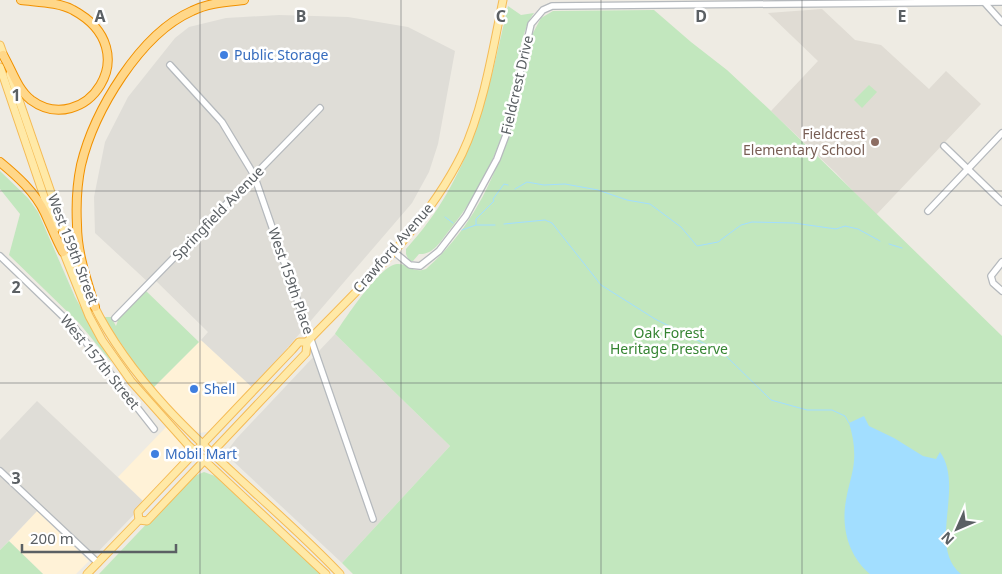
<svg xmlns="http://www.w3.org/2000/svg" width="1002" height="574" font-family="'Noto Sans',sans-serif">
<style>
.commercial{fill:#fff2d7}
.industrial{fill:#dfddd7}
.education{fill:#e0dcd4}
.green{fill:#c2e7be}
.water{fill:#a2deff}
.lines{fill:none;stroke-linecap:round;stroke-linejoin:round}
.stream{stroke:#a2deff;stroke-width:1}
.minor-casing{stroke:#b5b9bd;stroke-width:8}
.major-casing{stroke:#f5bb55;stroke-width:9}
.highway-casing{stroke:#f19100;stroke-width:10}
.minor{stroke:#fff;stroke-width:5.5}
.major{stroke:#ffe9a7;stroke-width:7}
.highway{stroke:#ffd789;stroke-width:8}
.grid{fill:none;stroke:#5b6064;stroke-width:1;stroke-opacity:0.55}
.shop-dot{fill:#3f7fe0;stroke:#fff;stroke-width:2}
.education-dot{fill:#8d6e63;stroke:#fff;stroke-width:2}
.labels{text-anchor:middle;stroke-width:5;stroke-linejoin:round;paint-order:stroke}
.shop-label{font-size:14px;fill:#366cbe;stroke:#fff;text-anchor:start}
.street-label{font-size:14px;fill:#5b6064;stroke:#fff}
.education-label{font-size:14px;fill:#785e54;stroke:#fff;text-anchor:end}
.park-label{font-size:14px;fill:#358432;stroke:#fff}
.grid-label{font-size:16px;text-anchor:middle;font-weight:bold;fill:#5b6064;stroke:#fff;stroke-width:5;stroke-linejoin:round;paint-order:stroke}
</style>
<rect width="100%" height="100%" fill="#eeebe3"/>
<g class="commercial">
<path d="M 201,340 L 253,388 L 211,431 L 200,433 L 192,429 L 152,389 Z"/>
<path d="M 166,427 L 179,439 L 185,450 L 185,460 L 145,503 L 118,477 Z"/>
<path d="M 37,511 L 89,561 L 76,574 L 43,574 L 9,541 Z"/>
</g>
<g class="industrial">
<path d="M 279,15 L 348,17 L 408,27 L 455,51 L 438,144 L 429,172 L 412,203 L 253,388 L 201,340 L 208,332 L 154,279 L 149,283 L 95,233 L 94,197 L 105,142 L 128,97 L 175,38 L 189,27 L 226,18 Z"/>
<path d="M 335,334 L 450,446 L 342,563 L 234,462 L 227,451 L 237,438 Z"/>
<path d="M 37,401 L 145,503 L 93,557 L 0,467 L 0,440 Z"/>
<path d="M 0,476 L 37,511 L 0,550 Z"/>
</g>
<path class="education" d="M 822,9 L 855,40 L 881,45 L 929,89 L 946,71 L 981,104 L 876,215 L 836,173 L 771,111 L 818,61 L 768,13 Z"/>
<g class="green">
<path d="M 508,6 L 521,15 L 534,13 C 518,33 514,90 507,117 C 497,158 475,199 448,232 C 440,242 433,255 419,254 L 413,261 L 409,261 L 406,254 L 406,249 C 472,178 487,96 508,6 Z"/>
<path d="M 654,10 L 691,42 L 727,70 L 771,111 L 1002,336 L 1002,574 L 353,574 L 342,563 L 450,446 L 335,334 C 344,320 381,264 397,264 C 408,263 413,274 426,269 C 496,208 515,120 533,33 L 541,18 L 553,11 Z"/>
<path d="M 869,85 L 877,92 L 862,108 L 854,100 Z"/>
<path d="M 0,171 L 28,198 L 38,212 L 75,297 L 112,363 L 79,323 L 9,255 L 20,214 L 0,189 Z"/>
<path d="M 146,291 L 199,342 L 152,389 L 103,317 L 111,317 L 116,326 L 119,317 Z"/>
<path d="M 204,472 L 215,476 L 321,574 L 99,574 L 190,478 Z"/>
<path d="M 9,541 L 43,574 L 0,574 L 0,550 Z"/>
</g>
<path class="water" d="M 864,416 L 869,426 L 894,438 L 923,456 L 936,459 L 940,452 C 965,487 927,546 961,574 L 870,574 C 848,556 841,527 846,500 C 848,487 853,474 854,461 C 855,448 853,436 849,423 Z"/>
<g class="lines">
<g class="stream">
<path d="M 515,189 L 527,182 L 544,185 L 565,184 L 598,190 L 627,200 L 650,204 L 681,227 L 697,246 L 718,242 L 741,225 L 752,222 L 794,223 L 836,229 L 845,226 L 858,229 L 880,241"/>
<path d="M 445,217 L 453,223"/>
<path d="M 504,224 L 545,220 L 552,223 L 601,285 L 655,319 L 723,353 L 771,400 L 807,410 L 832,410 L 845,416 L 849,423"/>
<path d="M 476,225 L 476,219 L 494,201 L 493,199 L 504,184 L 508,185"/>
<path d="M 462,230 L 476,225 L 495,225"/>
<path d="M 889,244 L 902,248"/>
</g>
<g class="minor-casing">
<g id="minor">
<path d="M 984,2 L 1002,22"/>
<path d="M 170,65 L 222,122 L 254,175 L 373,519"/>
<path d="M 944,146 L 1002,202"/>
<path d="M 928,211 L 1002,133"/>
<path d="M 393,251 L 410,265 L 420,266 L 439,251 L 466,216 L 497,159 L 506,135 L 531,24 L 543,10 L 552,6 L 1002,2"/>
<path d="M 0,256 L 74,327 L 154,429"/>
<path d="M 1002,262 L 991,276 L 993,283 L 1002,291"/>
<path d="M 115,318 L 320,108"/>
<path d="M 0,471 L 98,563"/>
</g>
</g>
<g class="major-casing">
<g id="major">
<path d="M 0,45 L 5,59"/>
<path d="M 0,67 L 55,229"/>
<path d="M 10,74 L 76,265 L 88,294"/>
<path d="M 61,246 L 89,316 L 102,340 L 131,381 L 188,445 L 326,574"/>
<path d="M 93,304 C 148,415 257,486 340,574"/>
<path d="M 139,520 L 147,521 L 306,353 L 307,342 C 363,284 426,227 462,154 C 483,110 493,49 503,0"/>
<path d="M 87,574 L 139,520 L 138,512 L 292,350 L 299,342 L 307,342"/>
</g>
</g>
<g class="highway-casing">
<g id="highway">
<path d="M 3,55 C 12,70 17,89 31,100 C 84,139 149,51 73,10 C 59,2 37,2 21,0"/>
<path d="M 0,162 C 17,176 35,192 45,213 C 51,226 56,239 63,252"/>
<path d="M 95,307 C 87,281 77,253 77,225 C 76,206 77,184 81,165 C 94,111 140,34 192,11 C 208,3 226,2 244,0"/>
</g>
</g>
<use href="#minor" class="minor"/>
<use href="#major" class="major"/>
<use href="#highway" class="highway"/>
</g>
<path class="grid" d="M 200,0 L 200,574M 401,0 L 401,574M 601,0 L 601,574M 802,0 L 802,574M 0,191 L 1002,191M 0,383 L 1002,383"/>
<g class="shop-dot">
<circle cx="224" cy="55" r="5"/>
<circle cx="194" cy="389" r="5"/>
<circle cx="155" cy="454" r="5"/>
</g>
<circle class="education-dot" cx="875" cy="142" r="5"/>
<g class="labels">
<g class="shop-label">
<text x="234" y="60">Public Storage</text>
<text x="204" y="394">Shell</text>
<text x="165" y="459">Mobil Mart</text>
</g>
<g class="street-label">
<text transform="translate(517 85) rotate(-77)" y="5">Fieldcrest Drive</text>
<text transform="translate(218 213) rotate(-46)" y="5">Springfield Avenue</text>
<text transform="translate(393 248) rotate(-49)" y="5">Crawford Avenue</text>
<text transform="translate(73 249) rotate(69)" y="5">West 159th Street</text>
<text transform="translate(291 281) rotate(71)" y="5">West 159th Place</text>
<text transform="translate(100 362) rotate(51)" y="5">West 157th Street</text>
</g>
<g class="education-label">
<text x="865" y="139">Fieldcrest<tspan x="865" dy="16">Elementary School</tspan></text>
</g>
<g class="park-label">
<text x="669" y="338">Oak Forest<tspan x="669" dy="16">Heritage Preserve</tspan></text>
</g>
</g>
<g class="grid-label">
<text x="100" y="22">A</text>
<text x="301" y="22">B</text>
<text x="501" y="22">C</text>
<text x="701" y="22">D</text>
<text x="902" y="22">E</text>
<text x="16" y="101">1</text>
<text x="16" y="293">2</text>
<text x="16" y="484">3</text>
</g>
<g transform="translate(957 529) rotate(225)" stroke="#ffffff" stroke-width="4" paint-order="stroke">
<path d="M0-4L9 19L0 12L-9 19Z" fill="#5b6064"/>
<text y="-8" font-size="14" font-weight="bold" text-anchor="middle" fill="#5b6064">N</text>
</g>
<path d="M22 544v8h154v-8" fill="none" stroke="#5b6064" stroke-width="2.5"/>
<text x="30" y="544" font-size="15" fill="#5b6064" stroke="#ffffff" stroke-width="4" paint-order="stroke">200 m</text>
</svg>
